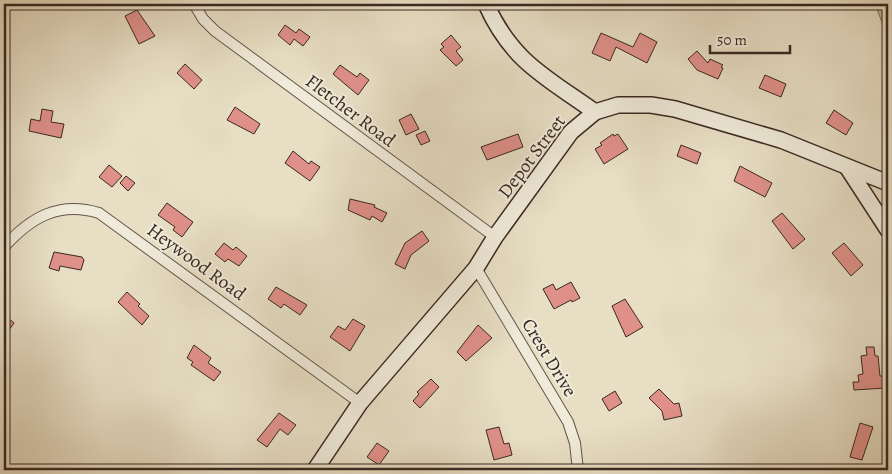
<svg xmlns="http://www.w3.org/2000/svg" width="892" height="474" font-family="Alegreya,serif">
<style>
.green{fill:#bebf8f;stroke:#7c7458}
.building{fill:#df9089;stroke:#3a2822}
.lines{fill:none;stroke-linecap:round;stroke-linejoin:round}
.street-casing{stroke:#65564a;stroke-width:12}
.secondary-casing{stroke:#3a2822;stroke-width:18}
.street{stroke:#efead9;stroke-width:10}
.secondary{stroke:#efead9;stroke-width:15}
.labels{text-anchor:middle;stroke-width:4;stroke-linejoin:round;paint-order:stroke}
.street-label{font-size:19px;fill:#3a2822;stroke:#efead9}
</style>
<rect width="100%" height="100%" fill="#e7dec4"/>
<filter id="stains"><feTurbulence type="fractalNoise" baseFrequency=".004" numOctaves="4"/><feColorMatrix values="0 0 0 0 .2 0 0 0 0 .09 0 0 0 0 .02 0 0 0 .5 -.17"/></filter>
<radialGradient id="worn" r=".72"><stop offset=".6" stop-color="#630" stop-opacity="0"/><stop offset="1" stop-color="#630" stop-opacity=".3"/></radialGradient>
<path class="green" d="M 875,4 L 888,4 L 888,38 Z"/>
<g class="building">
<path d="M 137,10 L 155,36 L 139,44 L 125,16 Z"/>
<path d="M 285,25 L 296,33 L 299,29 L 310,37 L 303,46 L 294,39 L 290,45 L 278,35 Z"/>
<path d="M 601,33 L 633,47 L 640,33 L 657,42 L 647,63 L 616,47 L 610,61 L 592,53 Z"/>
<path d="M 451,35 L 461,47 L 456,51 L 463,60 L 456,66 L 440,50 L 444,47 L 441,44 Z"/>
<path d="M 697,51 L 708,63 L 710,59 L 723,65 L 721,67 L 723,68 L 718,79 L 697,70 L 688,59 Z"/>
<path d="M 185,64 L 202,80 L 194,89 L 177,73 Z"/>
<path d="M 340,65 L 357,77 L 360,73 L 369,80 L 358,95 L 333,74 Z"/>
<path d="M 765,75 L 786,84 L 781,97 L 759,88 Z"/>
<path d="M 235,107 L 260,124 L 254,134 L 227,120 Z"/>
<path d="M 42,109 L 53,111 L 51,122 L 64,124 L 61,138 L 29,131 L 31,119 L 40,121 Z"/>
<path d="M 834,110 L 853,123 L 846,135 L 826,123 Z"/>
<path d="M 411,114 L 419,129 L 406,135 L 399,120 Z"/>
<path d="M 425,131 L 430,141 L 421,145 L 416,135 Z"/>
<path d="M 518,134 L 523,147 L 487,160 L 481,147 Z"/>
<path d="M 613,134 L 614,136 L 618,134 L 628,149 L 604,164 L 595,149 L 602,145 L 600,143 Z"/>
<path d="M 681,145 L 701,153 L 697,164 L 677,156 Z"/>
<path d="M 293,151 L 309,164 L 311,161 L 320,167 L 310,181 L 285,163 Z"/>
<path d="M 109,165 L 122,176 L 112,187 L 99,177 Z"/>
<path d="M 740,166 L 772,183 L 765,197 L 734,181 Z"/>
<path d="M 126,176 L 135,183 L 128,191 L 120,183 Z"/>
<path d="M 350,199 L 375,205 L 374,207 L 387,213 L 382,222 L 372,216 L 370,220 L 348,210 Z"/>
<path d="M 167,203 L 193,222 L 182,237 L 173,230 L 175,227 L 158,215 Z"/>
<path d="M 782,213 L 805,239 L 793,249 L 772,221 Z"/>
<path d="M 422,231 L 429,241 L 411,255 L 405,269 L 395,264 L 405,243 Z"/>
<path d="M 224,243 L 233,250 L 236,247 L 247,256 L 239,266 L 228,259 L 225,262 L 215,254 Z"/>
<path d="M 844,243 L 863,265 L 851,276 L 832,253 Z"/>
<path d="M 54,252 L 82,257 L 84,260 L 81,270 L 60,266 L 59,271 L 49,268 Z"/>
<path d="M 571,282 L 580,298 L 572,302 L 571,300 L 554,309 L 543,289 L 553,284 L 556,290 Z"/>
<path d="M 276,287 L 307,305 L 300,315 L 284,304 L 281,308 L 268,299 Z"/>
<path d="M 127,292 L 140,304 L 138,306 L 149,316 L 142,325 L 118,302 Z"/>
<path d="M 625,299 L 643,327 L 626,337 L 612,306 Z"/>
<path d="M 8,318 L 14,323 L 4,337 L 4,323 Z"/>
<path d="M 353,319 L 365,326 L 350,351 L 330,337 L 338,326 L 345,330 Z"/>
<path d="M 478,325 L 492,338 L 466,361 L 457,352 Z"/>
<path d="M 194,345 L 211,358 L 208,363 L 221,372 L 214,381 L 191,365 L 193,362 L 187,358 Z"/>
<path d="M 866,347 L 874,347 L 875,356 L 878,356 L 880,376 L 885,376 L 886,388 L 854,390 L 853,382 L 859,382 L 858,375 L 863,374 L 861,356 L 867,355 Z"/>
<path d="M 431,379 L 439,387 L 420,408 L 413,401 L 419,394 L 417,392 Z"/>
<path d="M 659,389 L 674,404 L 679,403 L 682,416 L 664,420 L 662,411 L 649,398 Z"/>
<path d="M 615,391 L 622,403 L 609,411 L 602,399 Z"/>
<path d="M 279,413 L 296,425 L 288,435 L 280,429 L 267,447 L 257,440 Z"/>
<path d="M 860,423 L 873,427 L 862,460 L 850,457 Z"/>
<path d="M 499,427 L 504,444 L 509,443 L 512,455 L 494,460 L 486,430 Z"/>
<path d="M 377,443 L 389,451 L 379,465 L 367,457 Z"/>
</g>
<g class="lines">
<g class="street-casing">
<g id="street">
<path d="M 194,4 L 203,19 L 215,31 L 495,237"/>
<path d="M 4,247 C 31,217 59,201 99,213 L 360,403"/>
<path d="M 476,268 L 568,422 L 575,443 L 578,470"/>
</g>
</g>
<g class="secondary-casing">
<g id="secondary">
<path d="M 486,4 C 512,62 546,77 595,112"/>
<path d="M 847,167 L 888,230"/>
<path d="M 315,470 L 360,403 L 476,268 L 495,237 L 571,132 L 595,112 L 618,105 L 651,105 L 675,109 L 781,140 L 888,183"/>
</g>
</g>
<use href="#street" class="street"/>
<use href="#secondary" class="secondary"/>
</g>
<g class="labels">
<g class="street-label">
<text transform="translate(351 110) rotate(37)" y="7">Fletcher Road</text>
<text transform="translate(531 156) rotate(-53)" y="7">Depot Street</text>
<text transform="translate(197 261) rotate(36)" y="7">Heywood Road</text>
<text transform="translate(550 357) rotate(59)" y="7">Crest Drive</text>
</g>
</g>
<rect width="892" height="474" fill="none" stroke="#e7dec4" stroke-width="20"/>
<rect x="5" y="5" width="882" height="464" fill="none" stroke="#3a2822" stroke-width="2.5"/>
<rect x="10" y="10" width="872" height="454" fill="none" stroke="#3a2822"/>
<path d="M710 45v8h80v-8" fill="none" stroke="#3a2822" stroke-width="2.5"/>
<text x="717" y="45" font-size="15" fill="#3a2822" stroke="#efead9" stroke-width="4" paint-order="stroke">50 m</text>
<rect width="100%" height="100%" filter="url(#stains)"/>
<rect width="100%" height="100%" fill="url(#worn)"/>
</svg>
